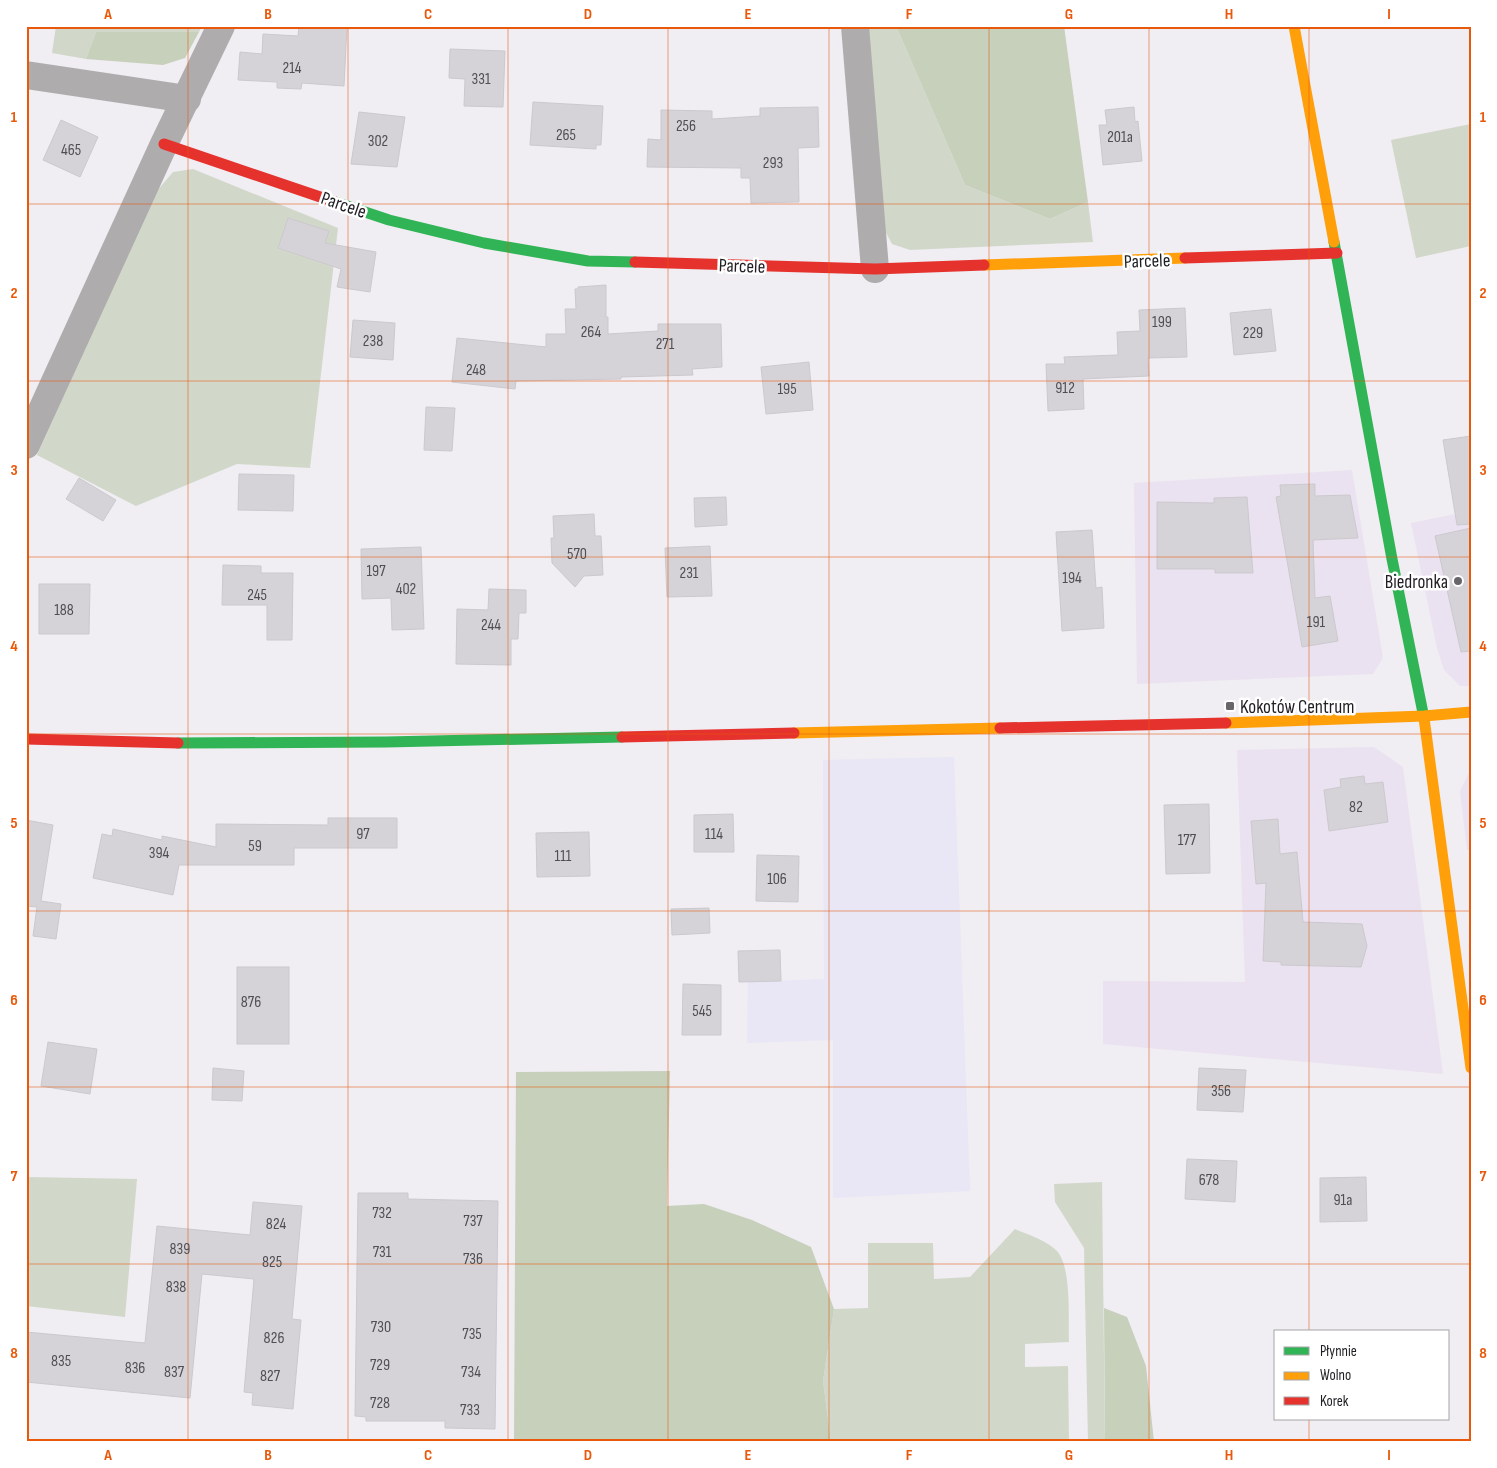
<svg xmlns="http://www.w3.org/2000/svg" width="1497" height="1468" font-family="'Sofia Sans Condensed',sans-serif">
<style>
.built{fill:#eae2f0}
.industrial{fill:#e9e6f5}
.green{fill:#d1d8c9}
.forest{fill:#c7d0bb}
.building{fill:#d6d3d8;stroke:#cbc9ce}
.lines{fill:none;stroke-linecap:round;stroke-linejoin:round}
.street{stroke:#afacad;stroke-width:28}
.fast{stroke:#30b455;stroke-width:11}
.slow{stroke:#ff9f0a;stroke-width:11}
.jam{stroke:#e5322d;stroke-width:11}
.grid{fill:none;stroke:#e8590c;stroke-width:1;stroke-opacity:0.55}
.poi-dot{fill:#69666b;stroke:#fff;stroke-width:2}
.labels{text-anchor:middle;stroke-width:5;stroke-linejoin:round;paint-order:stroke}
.number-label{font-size:16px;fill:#504e52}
.street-label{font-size:19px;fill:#201e22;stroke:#fff}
.poi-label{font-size:19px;fill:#201e22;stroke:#fff;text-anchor:end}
.neatline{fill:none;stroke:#e8590c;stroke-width:2}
.grid-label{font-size:16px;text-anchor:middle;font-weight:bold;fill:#e8590c}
</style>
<rect width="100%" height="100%" fill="#f0edf3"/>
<g class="built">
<path d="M 1352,470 L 1383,658 L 1373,674 L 1137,684 L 1134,483 Z"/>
<path d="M 1471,511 L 1471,686 L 1460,686 L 1444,670 L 1437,648 L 1411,523 Z"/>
<path d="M 1374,747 L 1403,767 L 1443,1074 L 1103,1044 L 1103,981 L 1245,982 L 1237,750 Z"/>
<path d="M 1471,769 L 1471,850 L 1467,850 L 1460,791 Z"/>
</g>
<path class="industrial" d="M 954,757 L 970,1191 L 833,1198 L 833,1040 L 747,1043 L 748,982 L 824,979 L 823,760 Z"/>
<g class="green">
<path d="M 56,26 L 202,26 L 199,32 L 96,32 L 86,59 L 52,53 Z"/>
<path d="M 865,26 L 896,26 L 965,185 L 1050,219 L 1088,202 L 1093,242 L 910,250 L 892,244 L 881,223 Z"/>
<path d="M 1471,124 L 1471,246 L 1416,258 L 1391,140 Z"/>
<path d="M 193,169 L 338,228 L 310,468 L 237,464 L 136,506 L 37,455 L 156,192 L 173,172 Z"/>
<path d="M 26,1177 L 137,1179 L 125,1317 L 26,1306 Z"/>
<path d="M 1102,1182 L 1105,1442 L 1088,1442 L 1084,1248 L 1055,1202 L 1054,1184 Z"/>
<path d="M 1015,1229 C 1029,1235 1046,1240 1057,1251 C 1072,1268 1068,1319 1069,1342 L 1025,1344 L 1025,1367 L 1068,1366 L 1069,1442 L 831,1442 L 823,1381 L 834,1309 L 868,1308 L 868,1243 L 933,1243 L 934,1279 L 970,1277 Z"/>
</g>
<g class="forest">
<path d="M 896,26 L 1064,26 L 1088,202 L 1050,219 L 965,185 Z"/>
<path d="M 96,32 L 199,32 L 185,58 L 163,65 L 86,59 Z"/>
<path d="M 670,1071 L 667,1206 L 704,1204 L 752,1220 L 811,1247 L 834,1309 L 823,1381 L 831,1442 L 514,1442 L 516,1072 Z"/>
<path d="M 1104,1308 L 1127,1317 L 1146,1366 L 1154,1442 L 1105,1442 Z"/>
</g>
<g class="building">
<path d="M 299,26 L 347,26 L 344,86 L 302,83 L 301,89 L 277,88 L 277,82 L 238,80 L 240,52 L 262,54 L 263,34 L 298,36 Z"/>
<path d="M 450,49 L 505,51 L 503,107 L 464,106 L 465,79 L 449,78 Z"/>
<path d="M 533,102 L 603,106 L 601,145 L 596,145 L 596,149 L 530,145 Z"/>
<path d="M 818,107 L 819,147 L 798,148 L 799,202 L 751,203 L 750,178 L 741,178 L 741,168 L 647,167 L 648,139 L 661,140 L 661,110 L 712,111 L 712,119 L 760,116 L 760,108 Z"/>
<path d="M 1134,107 L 1135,122 L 1138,121 L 1142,161 L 1103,165 L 1099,125 L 1107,125 L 1105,110 Z"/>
<path d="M 359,112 L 405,117 L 397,167 L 351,164 Z"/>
<path d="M 61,120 L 98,137 L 80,177 L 43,160 Z"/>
<path d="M 288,218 L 329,231 L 325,243 L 376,252 L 370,292 L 337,287 L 341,269 L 278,248 Z"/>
<path d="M 606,285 L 606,317 L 608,317 L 608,334 L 658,331 L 658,324 L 721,324 L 722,367 L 692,369 L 693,375 L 621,377 L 621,379 L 516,381 L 515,389 L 452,382 L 457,338 L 546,347 L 546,334 L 566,334 L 565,309 L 576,309 L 575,289 L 578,289 L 578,287 Z"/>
<path d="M 1185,308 L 1187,357 L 1148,358 L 1149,376 L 1083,379 L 1084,409 L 1048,411 L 1046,364 L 1065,364 L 1064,357 L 1118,355 L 1117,332 L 1140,331 L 1139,310 Z"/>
<path d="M 1271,309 L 1276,351 L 1234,355 L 1230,313 Z"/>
<path d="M 353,320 L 395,323 L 393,360 L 350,357 Z"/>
<path d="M 809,362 L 813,410 L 766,414 L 761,367 Z"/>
<path d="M 426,407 L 455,408 L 452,451 L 424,450 Z"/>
<path d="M 1471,436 L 1471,524 L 1457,525 L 1443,440 Z"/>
<path d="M 239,474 L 294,475 L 293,511 L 238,510 Z"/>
<path d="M 79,478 L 116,500 L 103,521 L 66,499 Z"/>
<path d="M 1315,484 L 1315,496 L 1350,495 L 1358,538 L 1313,540 L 1315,598 L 1330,596 L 1338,641 L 1302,647 L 1276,497 L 1281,496 L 1280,485 Z"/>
<path d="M 726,497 L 727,525 L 695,527 L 694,498 Z"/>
<path d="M 1247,497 L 1253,573 L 1215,573 L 1215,569 L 1157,569 L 1157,502 L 1214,503 L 1214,498 Z"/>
<path d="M 594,514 L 595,536 L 601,536 L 603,575 L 584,576 L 575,587 L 552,563 L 551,538 L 554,538 L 553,516 Z"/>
<path d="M 1471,528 L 1471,651 L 1461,652 L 1435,536 Z"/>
<path d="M 1092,530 L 1096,588 L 1102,587 L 1104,628 L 1062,631 L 1056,532 Z"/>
<path d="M 710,546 L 712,596 L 667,597 L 665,548 Z"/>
<path d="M 421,547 L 424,629 L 392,630 L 391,598 L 362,599 L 361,549 Z"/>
<path d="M 223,565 L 261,566 L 261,573 L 293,573 L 292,640 L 267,640 L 267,605 L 222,605 Z"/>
<path d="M 39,584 L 90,584 L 89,634 L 39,634 Z"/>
<path d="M 489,589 L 526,590 L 526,613 L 519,613 L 518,639 L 511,639 L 511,665 L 456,664 L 457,609 L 488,610 Z"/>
<path d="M 1364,776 L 1365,784 L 1383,782 L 1388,822 L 1329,831 L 1324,790 L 1341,787 L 1340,779 Z"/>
<path d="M 1209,804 L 1210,873 L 1166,874 L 1164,805 Z"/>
<path d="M 733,814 L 734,852 L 694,852 L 694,815 Z"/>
<path d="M 328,818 L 397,818 L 397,848 L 294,848 L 294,865 L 179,865 L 173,895 L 93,878 L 102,834 L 112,836 L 113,829 L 162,840 L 162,836 L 216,847 L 216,824 L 328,825 Z"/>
<path d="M 1278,819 L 1280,854 L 1297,852 L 1303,922 L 1362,924 L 1367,946 L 1361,967 L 1281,965 L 1281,962 L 1263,961 L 1266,883 L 1256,884 L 1251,821 Z"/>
<path d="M 26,820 L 53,825 L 41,901 L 61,904 L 56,939 L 33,936 L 37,907 L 26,906 Z"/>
<path d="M 589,832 L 590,876 L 537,877 L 536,833 Z"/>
<path d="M 757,855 L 799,856 L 798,902 L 756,901 Z"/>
<path d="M 709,908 L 710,933 L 672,935 L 671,909 Z"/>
<path d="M 780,950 L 781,981 L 739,982 L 738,951 Z"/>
<rect x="237" y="967" width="52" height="77"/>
<path d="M 683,984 L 721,985 L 721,1035 L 682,1035 Z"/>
<path d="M 48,1042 L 97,1049 L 90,1094 L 41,1086 Z"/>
<path d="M 213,1068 L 244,1071 L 242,1101 L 212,1100 Z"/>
<path d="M 1199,1068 L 1246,1070 L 1243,1112 L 1197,1110 Z"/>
<path d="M 1187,1159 L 1237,1161 L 1235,1202 L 1185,1199 Z"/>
<path d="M 1366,1177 L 1367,1221 L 1320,1222 L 1320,1178 Z"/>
<path d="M 358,1193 L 408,1193 L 408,1199 L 498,1201 L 495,1429 L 445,1428 L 445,1421 L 366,1421 L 366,1417 L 355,1416 Z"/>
<path d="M 253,1202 L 302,1206 L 292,1319 L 301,1320 L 293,1409 L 252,1405 L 253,1393 L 244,1392 L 254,1279 L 202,1274 L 190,1398 L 26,1382 L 26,1332 L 145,1343 L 157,1226 L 250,1235 Z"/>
</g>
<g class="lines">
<g class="street">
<path d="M 855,26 L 875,269"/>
<path d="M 26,75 L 187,99"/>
<path d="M 26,445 L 164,144 L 221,26"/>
</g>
<g class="fast">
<path d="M 335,202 L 389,220 L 484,243 L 588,261 L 635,262"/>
<path d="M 1334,242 L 1392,559 L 1424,718"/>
<path d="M 178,743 L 386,742 L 622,737"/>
</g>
<g class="slow">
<path d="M 1294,26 L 1334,242"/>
<path d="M 984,265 L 1185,258"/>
<path d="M 1424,718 L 1471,1068"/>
<path d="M 1226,723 L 1424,716 L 1471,712"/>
<path d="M 794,733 L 1000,728"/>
</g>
<g class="jam">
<path d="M 164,144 L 335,202"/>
<path d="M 1185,258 L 1337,253"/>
<path d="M 635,262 L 875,269 L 984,265"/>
<path d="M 1000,728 L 1226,723"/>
<path d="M 622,737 L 794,733"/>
<path d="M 26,739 L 178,743"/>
</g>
</g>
<path class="grid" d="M 188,26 L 188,1442M 348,26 L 348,1442M 508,26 L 508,1442M 668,26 L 668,1442M 829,26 L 829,1442M 989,26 L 989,1442M 1149,26 L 1149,1442M 1309,26 L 1309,1332M 26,204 L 1471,204M 26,381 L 1471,381M 26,557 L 1471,557M 26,734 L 1471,734M 26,911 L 1471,911M 26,1087 L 1471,1087M 26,1264 L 1471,1264M 1309,1419 L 1309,1442"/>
<g class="poi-dot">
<circle cx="1458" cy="581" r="5"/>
<rect x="1225" y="701" width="10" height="10" rx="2.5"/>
</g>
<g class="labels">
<g class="number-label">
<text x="292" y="73">214</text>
<text x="481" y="84">331</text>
<text x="686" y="131">256</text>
<text x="566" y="140">265</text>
<text x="1120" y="142">201a</text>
<text x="378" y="146">302</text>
<text x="71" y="155">465</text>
<text x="773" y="168">293</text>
<text x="1162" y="327">199</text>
<text x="591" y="337">264</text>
<text x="1253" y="338">229</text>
<text x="373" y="346">238</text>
<text x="665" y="349">271</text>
<text x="476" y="375">248</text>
<text x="1065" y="393">912</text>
<text x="787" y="394">195</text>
<text x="577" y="559">570</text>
<text x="376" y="576">197</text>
<text x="689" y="578">231</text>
<text x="1072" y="583">194</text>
<text x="406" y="594">402</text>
<text x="257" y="600">245</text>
<text x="64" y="615">188</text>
<text x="1316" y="627">191</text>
<text x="491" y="630">244</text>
<text x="1356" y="812">82</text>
<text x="363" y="839">97</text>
<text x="714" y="839">114</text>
<text x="1187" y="845">177</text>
<text x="255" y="851">59</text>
<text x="159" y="858">394</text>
<text x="563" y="861">111</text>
<text x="777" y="884">106</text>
<text x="251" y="1007">876</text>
<text x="702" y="1016">545</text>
<text x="1221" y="1096">356</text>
<text x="1209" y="1185">678</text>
<text x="1343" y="1205">91a</text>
<text x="382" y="1218">732</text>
<text x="473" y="1226">737</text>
<text x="276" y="1229">824</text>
<text x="180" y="1254">839</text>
<text x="382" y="1257">731</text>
<text x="473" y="1264">736</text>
<text x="272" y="1267">825</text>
<text x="176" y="1292">838</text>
<text x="381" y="1332">730</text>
<text x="472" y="1339">735</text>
<text x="274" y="1343">826</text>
<text x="61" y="1366">835</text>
<text x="380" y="1370">729</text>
<text x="135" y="1373">836</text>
<text x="174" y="1377">837</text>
<text x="471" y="1377">734</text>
<text x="270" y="1381">827</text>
<text x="380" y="1408">728</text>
<text x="470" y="1415">733</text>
</g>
<g class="street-label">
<text transform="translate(344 204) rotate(19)" y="7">Parcele</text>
<text transform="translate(1147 260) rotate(-2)" y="7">Parcele</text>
<text transform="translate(742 265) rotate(2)" y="7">Parcele</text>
</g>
<g class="poi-label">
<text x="1448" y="588">Biedronka</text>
<text x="1240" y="713" text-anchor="start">Kokotów Centrum</text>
</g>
</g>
<rect width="1497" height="1468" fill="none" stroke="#ffffff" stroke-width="55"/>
<rect x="1274" y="1330" width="175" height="90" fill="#ffffff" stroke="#a6a5a7"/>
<rect x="1284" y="1347" width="25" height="8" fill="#30b455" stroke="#a6a5a7"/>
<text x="1320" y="1356" font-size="15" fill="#201e22">Płynnie</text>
<rect x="1284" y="1372" width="25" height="8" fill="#ff9f0a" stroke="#a6a5a7"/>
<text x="1320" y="1380" font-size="15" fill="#201e22">Wolno</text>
<rect x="1284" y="1397" width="25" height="8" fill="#e5322d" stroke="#a6a5a7"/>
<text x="1320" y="1406" font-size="15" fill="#201e22">Korek</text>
<rect x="28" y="28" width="1442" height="1412" class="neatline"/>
<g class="grid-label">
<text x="108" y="19">A</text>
<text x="268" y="19">B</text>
<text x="428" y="19">C</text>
<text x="588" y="19">D</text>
<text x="748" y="19">E</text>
<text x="909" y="19">F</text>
<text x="1069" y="19">G</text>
<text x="1229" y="19">H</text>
<text x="1389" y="19">I</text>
<text x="14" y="122">1</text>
<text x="1483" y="122">1</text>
<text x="14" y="298">2</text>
<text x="1483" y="298">2</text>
<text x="14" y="475">3</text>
<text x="1483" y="475">3</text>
<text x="14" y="651">4</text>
<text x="1483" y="651">4</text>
<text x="14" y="828">5</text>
<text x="1483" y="828">5</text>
<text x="14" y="1005">6</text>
<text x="1483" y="1005">6</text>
<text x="14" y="1181">7</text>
<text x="1483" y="1181">7</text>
<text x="14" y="1358">8</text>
<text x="1483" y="1358">8</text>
<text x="108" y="1460">A</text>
<text x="268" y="1460">B</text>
<text x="428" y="1460">C</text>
<text x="588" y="1460">D</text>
<text x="748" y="1460">E</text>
<text x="909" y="1460">F</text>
<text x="1069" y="1460">G</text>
<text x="1229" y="1460">H</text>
<text x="1389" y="1460">I</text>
</g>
</svg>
